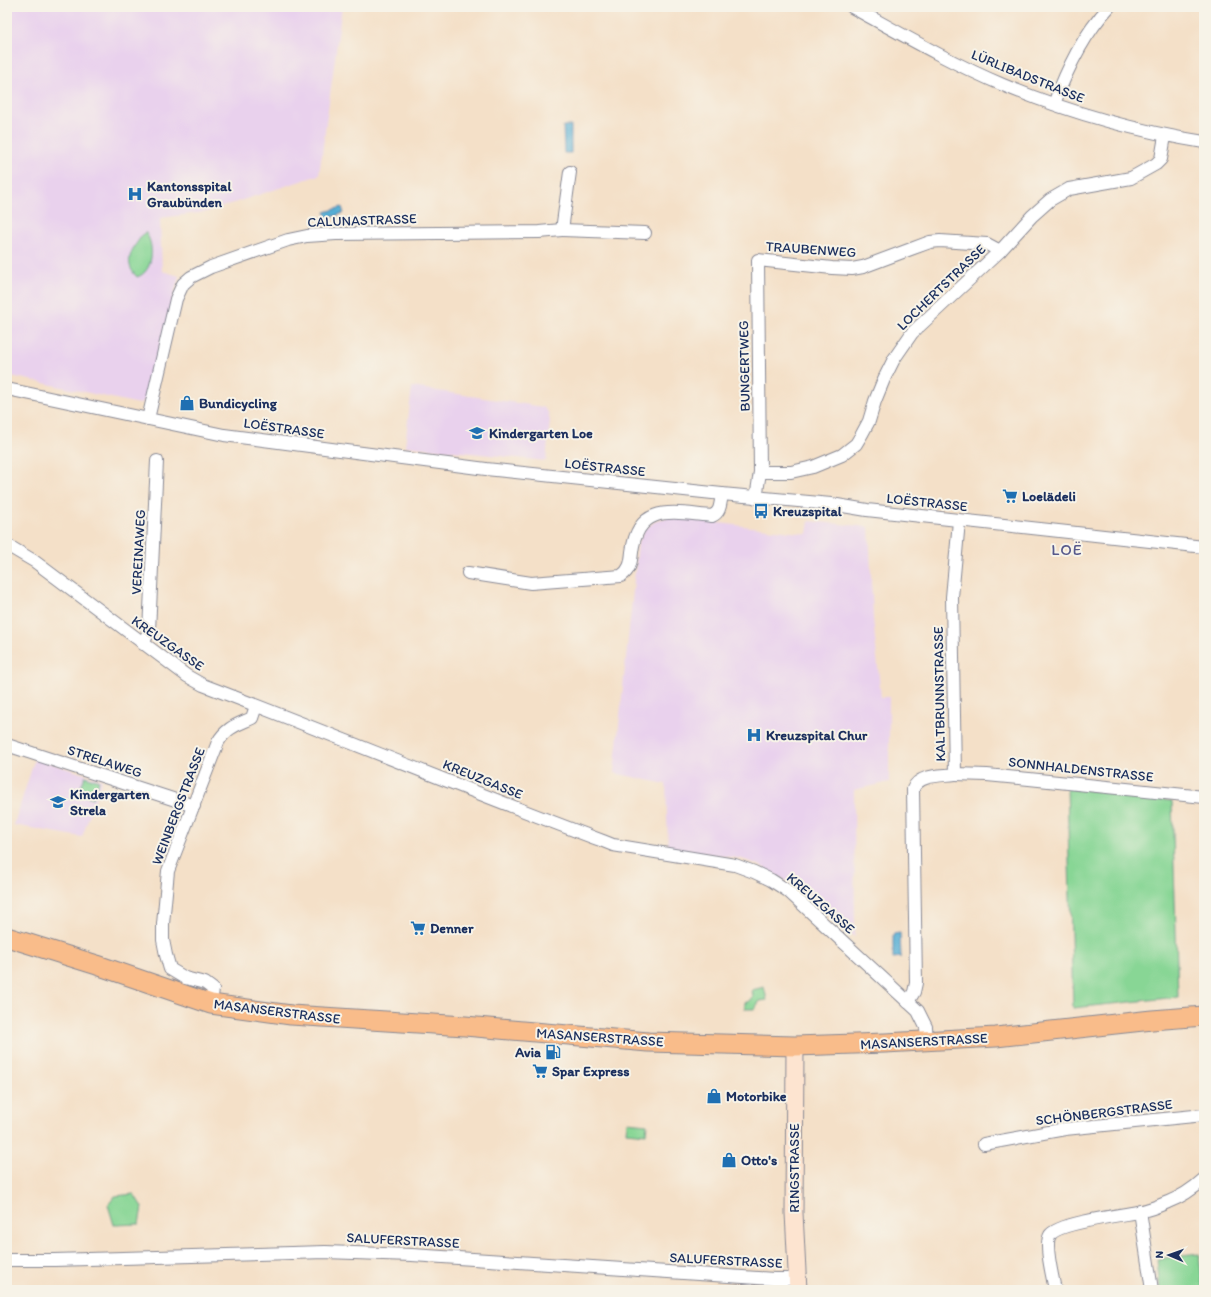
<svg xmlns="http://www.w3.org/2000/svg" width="1211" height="1297" font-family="Itim,sans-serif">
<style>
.built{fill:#e9d1ed}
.green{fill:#88d695;stroke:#52827a}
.water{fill:#57aed4;stroke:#396e99}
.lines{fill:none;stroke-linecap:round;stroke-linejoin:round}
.street-casing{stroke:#888893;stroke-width:14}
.secondary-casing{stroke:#888893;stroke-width:19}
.primary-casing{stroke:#888893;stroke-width:21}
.street{stroke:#fff;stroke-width:12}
.secondary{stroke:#fde4d0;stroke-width:17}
.primary{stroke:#f9bc8a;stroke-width:19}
.labels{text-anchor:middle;stroke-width:4;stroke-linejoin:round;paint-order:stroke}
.street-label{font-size:14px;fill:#1b2f5e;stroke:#f7f3e8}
.poi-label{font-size:14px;font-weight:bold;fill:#1b2f5e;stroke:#f7f3e8;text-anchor:start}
.quarter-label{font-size:16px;letter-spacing:1px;fill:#585a8c;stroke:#f7f3e8}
</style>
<rect width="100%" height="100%" fill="#f7f3e8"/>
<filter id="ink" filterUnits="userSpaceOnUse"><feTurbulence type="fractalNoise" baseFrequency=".025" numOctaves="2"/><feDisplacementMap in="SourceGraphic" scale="8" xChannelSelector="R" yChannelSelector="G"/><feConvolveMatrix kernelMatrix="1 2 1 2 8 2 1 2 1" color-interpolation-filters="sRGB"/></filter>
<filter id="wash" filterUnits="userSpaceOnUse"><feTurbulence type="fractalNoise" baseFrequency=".012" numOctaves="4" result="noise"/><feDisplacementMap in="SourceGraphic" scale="16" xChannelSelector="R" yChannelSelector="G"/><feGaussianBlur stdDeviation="0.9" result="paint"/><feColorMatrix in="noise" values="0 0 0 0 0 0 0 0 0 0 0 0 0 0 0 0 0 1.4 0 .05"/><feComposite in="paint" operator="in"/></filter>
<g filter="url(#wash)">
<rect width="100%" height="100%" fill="#f4e0c8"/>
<g class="built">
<path d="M 7,7 L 342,7 L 319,175 L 206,212 L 160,218 L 162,271 L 179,276 L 148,393 L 144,401 L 139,404 L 7,375 Z"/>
<path d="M 412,387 L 543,407 L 548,412 L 550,421 L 546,461 L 405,446 Z"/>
<path d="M 671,517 L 807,534 L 809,521 L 869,527 L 873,619 L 881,697 L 889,697 L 889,782 L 854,790 L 855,937 L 790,883 L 759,865 L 742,859 L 668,847 L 666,784 L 614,773 L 638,543 L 645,529 L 657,520 Z"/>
<path d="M 35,758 L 102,780 L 82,837 L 14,825 Z"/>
</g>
<g class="green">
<path d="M 145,232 C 155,243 154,272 137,277 C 121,261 134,246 145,232 Z"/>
<path d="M 85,776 L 99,781 L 93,798 L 79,793 Z"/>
<path d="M 1067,787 L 1172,801 L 1178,997 L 1073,1008 Z"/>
<path d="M 764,987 L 767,1000 L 760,1001 L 754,1009 L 745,1009 L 745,1002 L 748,1002 L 753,996 L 752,990 Z"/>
<path d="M 627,1122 L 647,1124 L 646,1134 L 626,1132 Z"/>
<path d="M 134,1194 L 142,1207 L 139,1224 L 114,1225 L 108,1205 L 115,1196 Z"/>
<path d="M 1199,1254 L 1203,1290 L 1160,1290 L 1157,1259 Z"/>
</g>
<g class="water">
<path d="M 563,126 L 571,126 L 571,153 L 564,153 Z"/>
<path d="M 342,207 L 344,213 L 328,218 L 325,212 Z"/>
<path d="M 900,933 L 901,957 L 893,958 L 893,934 Z"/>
</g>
</g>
<g filter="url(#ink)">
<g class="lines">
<g class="street-casing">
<g id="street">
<path d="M 852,7 C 901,34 951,63 1003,85 C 1068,112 1135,131 1204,142"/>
<path d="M 1054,104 C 1067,69 1083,35 1109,7"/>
<path d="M 562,230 L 645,233"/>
<path d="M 7,389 L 224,435 L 486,469 L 722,494 L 831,504 L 867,510 L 1204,547"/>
<path d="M 148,419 L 176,299 L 183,284 L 191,277 L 211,267 L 288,240 L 307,236 L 336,234 L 539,232 L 562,230 L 570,172"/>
<path d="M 760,472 L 758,260 L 832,268 L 852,269 L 863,267 L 911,249 L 930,242 L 940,241 L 987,244 L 1000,251"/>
<path d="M 756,498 L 760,472 L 791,472 L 813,467 L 842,455 L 856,444 L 862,434 L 869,421 L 875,401 L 884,379 L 894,359 L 912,333 L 1000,251 L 1032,216 L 1050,200 L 1069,189 L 1131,178 L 1156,164 L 1161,159 L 1165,136"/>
<path d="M 7,545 L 34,561 L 187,676 L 203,685 C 337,736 469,791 603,841 L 613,845 L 735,865 L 754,872 L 771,880 L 788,891 L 918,1011 L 926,1027 L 927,1041"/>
<path d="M 468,573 L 531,583 L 621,576 C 630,570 631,563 632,552 C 638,502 674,513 712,516 C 721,512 720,504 722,494"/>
<path d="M 143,644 L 149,631 L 157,461"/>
<path d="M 7,745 L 194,806"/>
<path d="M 955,774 L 987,775 L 1029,779 L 1204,797"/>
<path d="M 908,1002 L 914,992 L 916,983 L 913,789 C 919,774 941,776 955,774 L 952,597 L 959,521"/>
<path d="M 211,1004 L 213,989 L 205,983 L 185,978 L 170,969 L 166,955 L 163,940 L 163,924 L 168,871 L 218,742 C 227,727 237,725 252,718 L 256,706"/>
<path d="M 984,1144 L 1065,1129 L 1204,1115"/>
<path d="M 1140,1211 L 1152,1290"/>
<path d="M 7,1260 L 54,1260 L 325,1252 L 412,1255 L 774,1279 L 797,1279"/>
<path d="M 1055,1290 C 1053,1278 1044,1245 1050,1235 C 1058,1223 1122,1215 1138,1212 C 1148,1210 1159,1206 1168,1202 C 1181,1197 1193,1189 1204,1179"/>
</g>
</g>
<g class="secondary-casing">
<path id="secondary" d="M 795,1046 L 794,1213 L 798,1290"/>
</g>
<g class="primary-casing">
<path id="primary" d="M 7,937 L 97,965 L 211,1004 L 291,1015 L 465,1026 L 648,1042 L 795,1046 L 885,1043 L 996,1037 L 1152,1020 L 1204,1016"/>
</g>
<use href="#street" class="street"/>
<use href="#secondary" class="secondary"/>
<use href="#primary" class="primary"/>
</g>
</g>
<defs>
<g id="hospital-bare" transform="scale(1.2)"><path d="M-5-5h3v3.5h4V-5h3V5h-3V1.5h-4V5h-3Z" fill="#1f6fb2" stroke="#f7f3e8" stroke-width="2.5" paint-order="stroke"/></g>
<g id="shop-bare" transform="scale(1.2)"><path d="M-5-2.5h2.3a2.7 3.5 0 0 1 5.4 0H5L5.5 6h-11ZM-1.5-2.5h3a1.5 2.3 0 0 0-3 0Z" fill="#1f6fb2" stroke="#f7f3e8" stroke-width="2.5" paint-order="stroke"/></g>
<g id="school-bare" transform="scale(1.2)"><path d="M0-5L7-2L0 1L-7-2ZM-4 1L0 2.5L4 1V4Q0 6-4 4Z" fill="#1f6fb2" stroke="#f7f3e8" stroke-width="2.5" paint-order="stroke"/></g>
<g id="supermarket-bare" transform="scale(1.2)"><path d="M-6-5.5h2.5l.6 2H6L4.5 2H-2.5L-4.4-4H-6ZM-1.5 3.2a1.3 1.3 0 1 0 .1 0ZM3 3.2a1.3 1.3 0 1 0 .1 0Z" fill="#1f6fb2" stroke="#f7f3e8" stroke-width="2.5" paint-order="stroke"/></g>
<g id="bus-bare" transform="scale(1.2)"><path d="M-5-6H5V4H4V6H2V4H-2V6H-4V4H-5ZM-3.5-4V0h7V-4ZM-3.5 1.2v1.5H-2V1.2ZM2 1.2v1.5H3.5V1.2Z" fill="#1f6fb2" stroke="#f7f3e8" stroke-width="2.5" paint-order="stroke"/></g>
<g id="fuel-bare" transform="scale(1.2)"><path d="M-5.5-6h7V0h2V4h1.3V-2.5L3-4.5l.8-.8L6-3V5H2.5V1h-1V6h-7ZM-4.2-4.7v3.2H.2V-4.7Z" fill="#1f6fb2" stroke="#f7f3e8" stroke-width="2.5" paint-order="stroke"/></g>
</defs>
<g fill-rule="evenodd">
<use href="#hospital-bare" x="135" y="194"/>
<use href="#shop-bare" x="187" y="403"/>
<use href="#school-bare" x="477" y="433"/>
<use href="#supermarket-bare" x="1010" y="496"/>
<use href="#bus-bare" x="761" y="511"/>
<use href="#hospital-bare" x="754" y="735"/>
<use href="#school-bare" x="58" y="802"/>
<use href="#supermarket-bare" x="418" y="928"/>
<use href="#fuel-bare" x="553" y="1052"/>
<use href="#supermarket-bare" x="540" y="1071"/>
<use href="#shop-bare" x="714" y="1096"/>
<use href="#shop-bare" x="729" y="1160"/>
</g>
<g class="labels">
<g class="street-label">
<text transform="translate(1028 76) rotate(22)" y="5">LÜRLIBADSTRASSE</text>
<text transform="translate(362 220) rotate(-2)" y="5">CALUNASTRASSE</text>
<text transform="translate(811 249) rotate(4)" y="5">TRAUBENWEG</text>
<text transform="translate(941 287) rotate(-44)" y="5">LOCHERTSTRASSE</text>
<text transform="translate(744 366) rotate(-91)" y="5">BUNGERTWEG</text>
<text transform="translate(284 428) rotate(8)" y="5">LOËSTRASSE</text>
<text transform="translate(605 467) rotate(6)" y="5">LOËSTRASSE</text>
<text transform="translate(927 502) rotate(6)" y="5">LOËSTRASSE</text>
<text transform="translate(138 552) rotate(-87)" y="5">VEREINAWEG</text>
<text transform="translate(168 643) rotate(35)" y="5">KREUZGASSE</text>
<text transform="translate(939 694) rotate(-91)" y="5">KALTBRUNNSTRASSE</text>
<text transform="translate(105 761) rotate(18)" y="5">STRELAWEG</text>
<text transform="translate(1081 769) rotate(6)" y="5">SONNHALDENSTRASSE</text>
<text transform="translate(483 779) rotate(22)" y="5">KREUZGASSE</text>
<text transform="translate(178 806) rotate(-69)" y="5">WEINBERGSTRASSE</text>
<text transform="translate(821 903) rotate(41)" y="5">KREUZGASSE</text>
<text transform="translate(277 1011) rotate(7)" y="5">MASANSERSTRASSE</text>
<text transform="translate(600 1037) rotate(4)" y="5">MASANSERSTRASSE</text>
<text transform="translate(924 1041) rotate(-3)" y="5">MASANSERSTRASSE</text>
<text transform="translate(1104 1112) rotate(-7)" y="5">SCHÖNBERGSTRASSE</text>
<text transform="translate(794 1168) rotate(-90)" y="5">RINGSTRASSE</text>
<text transform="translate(403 1240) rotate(3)" y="5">SALUFERSTRASSE</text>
<text transform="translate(726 1260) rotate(3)" y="5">SALUFERSTRASSE</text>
</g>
<g class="poi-label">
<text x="147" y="191">Kantonsspital<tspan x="147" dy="16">Graubünden</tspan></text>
<text x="199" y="408">Bundicycling</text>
<text x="489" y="438">Kindergarten Loe</text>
<text x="1022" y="501">Loelädeli</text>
<text x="773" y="516">Kreuzspital</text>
<text x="766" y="740">Kreuzspital Chur</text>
<text x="70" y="799">Kindergarten<tspan x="70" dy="16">Strela</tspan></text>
<text x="430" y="933">Denner</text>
<text x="541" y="1057" text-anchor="end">Avia</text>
<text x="552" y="1076">Spar Express</text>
<text x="726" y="1101">Motorbike</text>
<text x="741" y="1165">Otto's</text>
</g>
<g class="quarter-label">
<text x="1067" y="555">LOË</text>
</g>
</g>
<rect width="1211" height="1297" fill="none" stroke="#f7f3e8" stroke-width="24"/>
<g transform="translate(1169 1255) rotate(272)" stroke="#f7f3e8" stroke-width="3" paint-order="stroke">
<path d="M0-3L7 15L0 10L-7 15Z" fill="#1b2f5e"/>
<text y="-6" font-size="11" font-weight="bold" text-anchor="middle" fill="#1b2f5e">N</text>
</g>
</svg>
